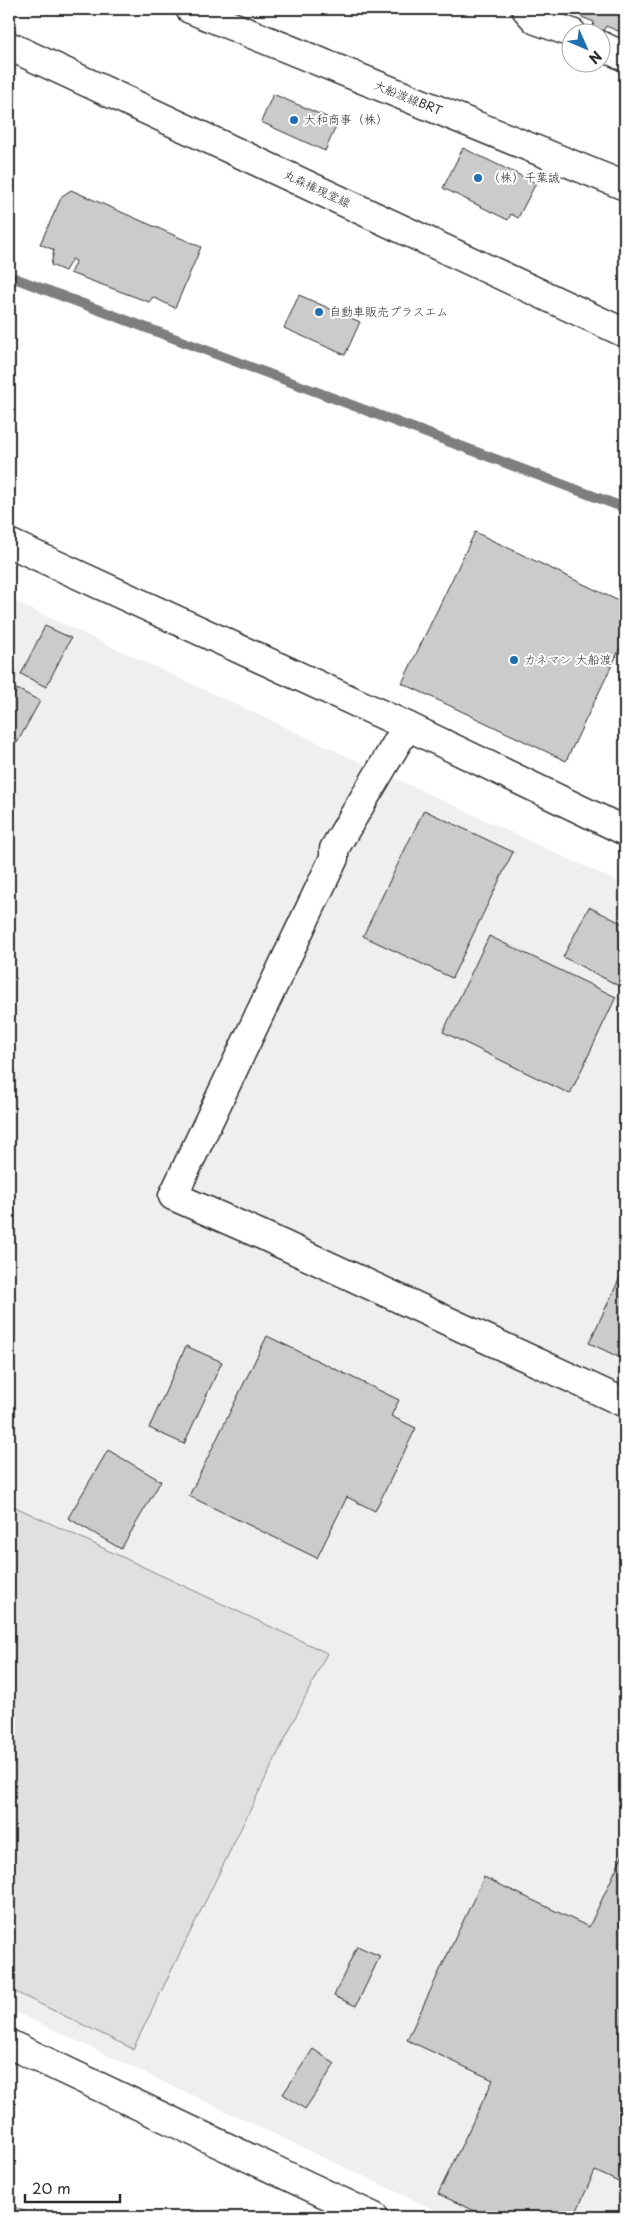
<svg xmlns="http://www.w3.org/2000/svg" width="634" height="2226" font-family="'Playpen Sans','Klee One',sans-serif">
<style>
.built{fill:#efefef}
.green{fill:#e0e0e0;stroke:#868686}
.water{fill:#b6b6b6;stroke:#7e7e7e}
.lines{fill:none;stroke-linecap:round;stroke-linejoin:round}
.stream{stroke:#7e7e7e;stroke-width:10}
.building{fill:#cbcbcb;stroke:#2b2b2b}
.minor-casing{stroke:#2b2b2b;stroke-width:31}
.major-casing{stroke:#2b2b2b;stroke-width:31}
.minor{stroke:#fff;stroke-width:28}
.major{stroke:#fff;stroke-width:28}
.poi-dot{fill:#1f6fb2;stroke:#fff;stroke-width:2}
.labels{text-anchor:middle;stroke-width:4;stroke-linejoin:round;paint-order:stroke}
.street-label{font-size:12px;fill:#2b2b2b;stroke:#fff}
.poi-label{font-size:12px;fill:#2b2b2b;stroke:#fff;text-anchor:start}
</style>
<rect width="100%" height="100%" fill="#fff"/>
<filter id="ink" filterUnits="userSpaceOnUse"><feTurbulence type="fractalNoise" baseFrequency=".02" numOctaves="2"/><feDisplacementMap in="SourceGraphic" scale="10" xChannelSelector="R" yChannelSelector="G"/><feConvolveMatrix kernelMatrix="1 2 1 2 8 2 1 2 1" color-interpolation-filters="sRGB"/></filter>
<g filter="url(#ink)">
<path class="built" d="M 9,599 L 625,885 L 625,2217 L 450,2217 L 9,2009 Z"/>
<path class="green" d="M 9,1504 L 327,1653 L 133,2049 L 9,1989 Z"/>
<path class="water" d="M 9,2204 L 36,2217 L 9,2217 Z"/>
<g class="lines">
<path class="stream" d="M 9,276 L 625,508"/>
</g>
<g class="building">
<path d="M 562,9 L 625,9 L 625,34 L 606,26 L 603,31 L 593,27 L 594,22 Z"/>
<path d="M 273,94 L 338,122 L 325,151 L 261,122 Z"/>
<path d="M 463,148 L 536,183 L 518,218 L 511,214 L 508,220 L 443,188 Z"/>
<path d="M 71,190 L 201,247 L 175,308 L 153,297 L 149,302 L 70,273 L 76,261 L 72,259 L 65,271 L 51,265 L 54,250 L 40,244 L 62,196 Z"/>
<path d="M 299,295 L 360,322 L 345,355 L 284,328 Z"/>
<path d="M 475,532 L 625,604 L 625,638 L 566,761 L 402,683 Z"/>
<path d="M 45,626 L 71,638 L 46,687 L 21,674 Z"/>
<path d="M 17,689 L 40,701 L 17,743 L 9,739 L 9,705 Z"/>
<path d="M 424,810 L 513,852 L 452,978 L 363,936 Z"/>
<path d="M 589,907 L 625,925 L 625,989 L 563,957 Z"/>
<path d="M 489,936 L 616,997 L 570,1094 L 443,1032 Z"/>
<path d="M 625,1267 L 625,1360 L 589,1343 Z"/>
<path d="M 267,1336 L 399,1400 L 391,1416 L 416,1428 L 375,1511 L 347,1497 L 317,1558 L 189,1496 Z"/>
<path d="M 186,1346 L 222,1362 L 184,1444 L 149,1428 Z"/>
<path d="M 108,1450 L 161,1481 L 121,1549 L 68,1518 Z"/>
<path d="M 625,1850 L 625,2185 L 595,2171 L 574,2217 L 488,2217 L 438,2194 L 493,2080 L 407,2040 L 484,1877 L 589,1927 Z"/>
<path d="M 357,1946 L 380,1956 L 356,2006 L 334,1996 Z"/>
<path d="M 313,2049 L 335,2064 L 305,2109 L 283,2094 Z"/>
</g>
<g class="lines">
<g class="minor-casing">
<g id="minor">
<path d="M 190,9 L 625,186"/>
<path d="M 526,9 L 536,20 L 572,33"/>
<path d="M 602,46 L 625,57"/>
<path d="M 9,543 L 407,726 L 625,831"/>
<path d="M 407,726 L 334,849 L 334,858 L 173,1196 L 262,1235 L 625,1403"/>
<path d="M 9,2044 L 374,2217"/>
</g>
</g>
<g class="major-casing">
<path id="major" d="M 9,46 L 625,333"/>
</g>
<use href="#minor" class="minor"/>
<use href="#major" class="major"/>
</g>
</g>
<g class="poi-dot">
<circle cx="294" cy="120" r="5"/>
<circle cx="478" cy="178" r="5"/>
<circle cx="319" cy="312" r="5"/>
<circle cx="514" cy="660" r="5"/>
</g>
<g class="labels">
<g class="street-label">
<text transform="translate(408 98) rotate(22)" y="4">大船渡線BRT</text>
<text transform="translate(317 189) rotate(25)" y="4">丸森権現堂線</text>
</g>
<g class="poi-label">
<text x="304" y="124">大和商事（株）</text>
<text x="488" y="182">（株）千葉誠</text>
<text x="329" y="316">自動車販売プラスエム</text>
<text x="524" y="664">カネマン 大船渡</text>
</g>
</g>
<rect width="634" height="2226" fill="none" stroke="#fff" stroke-width="30"/>
<rect x="15" y="15" width="604" height="2196" fill="none" stroke="#2b2b2b" stroke-width="2" filter="url(#ink)"/>
<g transform="translate(586 48) rotate(135)"><circle r="24" fill="#ffffff" stroke="#aaaaaa"/>
<path d="M0-4L9 19L0 12L-9 19Z" fill="#1f6fb2"/>
<text y="-8" font-size="14" font-weight="bold" text-anchor="middle" fill="#2b2b2b">N</text>
</g>
<path d="M25 2194v8h95v-8" fill="none" stroke="#2b2b2b" stroke-width="2.5"/>
<text x="32" y="2194" font-size="15" fill="#2b2b2b" stroke="#ffffff" stroke-width="4" paint-order="stroke">20 m</text>
</svg>
